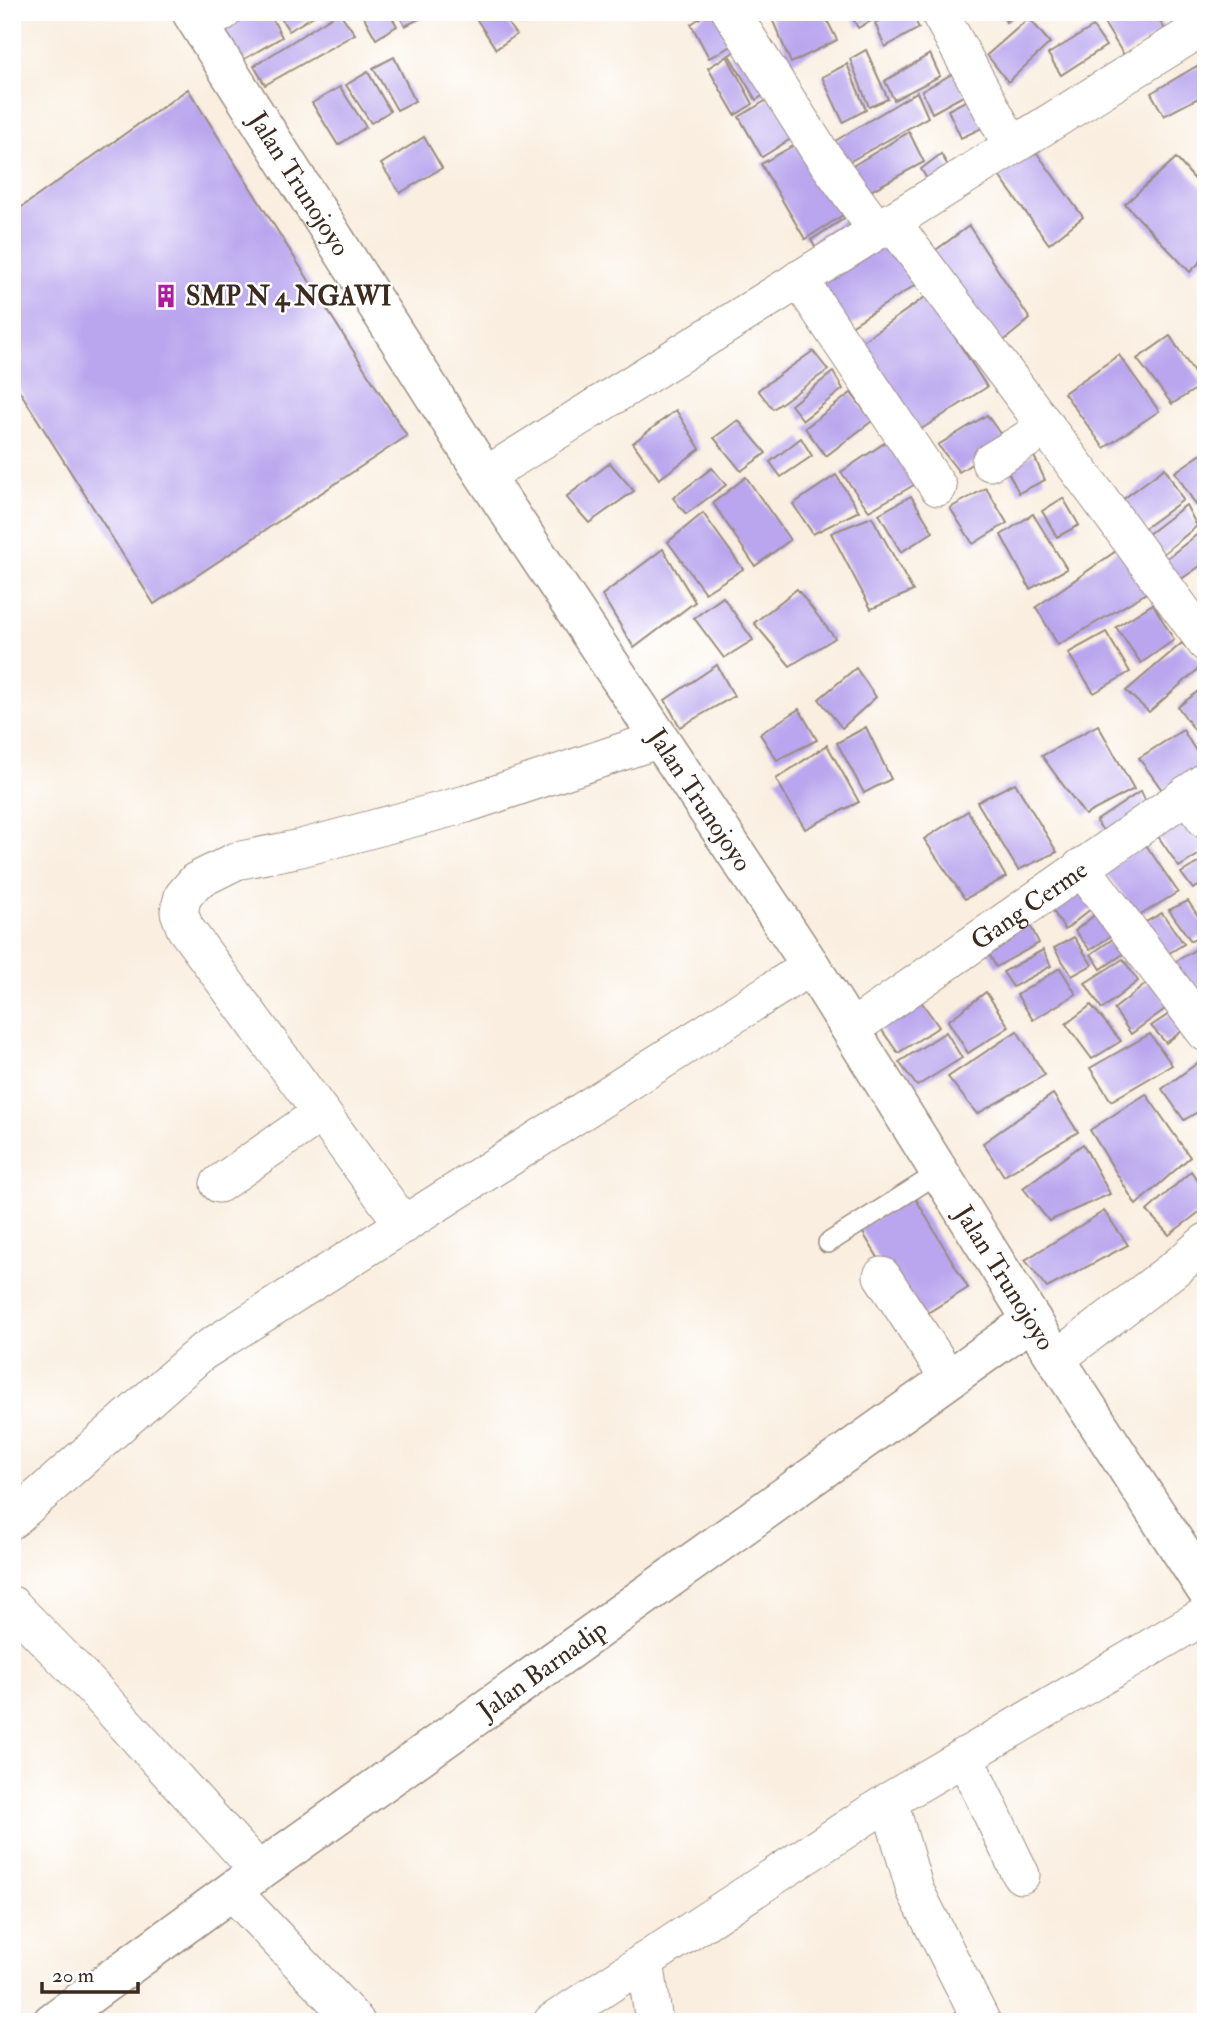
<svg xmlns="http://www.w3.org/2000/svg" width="1218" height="2034" font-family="'IM FELL Double Pica',serif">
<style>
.building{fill:#b9a6ee}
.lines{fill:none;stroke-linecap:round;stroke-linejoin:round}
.service-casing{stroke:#9a8c7e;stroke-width:22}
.minor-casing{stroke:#9a8c7e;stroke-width:39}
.tertiary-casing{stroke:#9a8c7e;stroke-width:41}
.secondary-casing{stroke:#9a8c7e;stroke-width:41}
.service{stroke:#fff;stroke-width:19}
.minor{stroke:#fff;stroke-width:37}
.tertiary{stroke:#fff;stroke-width:38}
.secondary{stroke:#fff;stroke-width:38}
.labels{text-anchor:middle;stroke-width:5;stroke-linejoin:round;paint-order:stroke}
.street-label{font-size:26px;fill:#3b2a1e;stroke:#fff}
.poi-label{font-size:26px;font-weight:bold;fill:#3b2a1e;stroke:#fff;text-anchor:start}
</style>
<rect width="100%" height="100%" fill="#fff"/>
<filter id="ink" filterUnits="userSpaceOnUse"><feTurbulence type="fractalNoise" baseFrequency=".0143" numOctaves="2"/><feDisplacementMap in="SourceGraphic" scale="14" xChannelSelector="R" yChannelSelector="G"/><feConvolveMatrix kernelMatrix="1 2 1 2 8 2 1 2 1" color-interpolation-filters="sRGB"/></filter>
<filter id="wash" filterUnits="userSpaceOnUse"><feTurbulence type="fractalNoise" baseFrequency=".00686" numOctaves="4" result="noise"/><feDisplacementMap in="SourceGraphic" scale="28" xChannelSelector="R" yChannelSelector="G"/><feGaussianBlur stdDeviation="1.57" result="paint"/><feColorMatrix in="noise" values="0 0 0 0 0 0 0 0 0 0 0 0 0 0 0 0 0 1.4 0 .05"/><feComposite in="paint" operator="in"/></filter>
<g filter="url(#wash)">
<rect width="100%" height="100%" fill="#f9eedf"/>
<g id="blocks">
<g class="building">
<path d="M 242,12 L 269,12 L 282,37 L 241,61 L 219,25 Z"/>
<path d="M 277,12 L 320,12 L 289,31 Z"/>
<path d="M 339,12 L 355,34 L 265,85 L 254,66 Z"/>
<path d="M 361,12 L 389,12 L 397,26 L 376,39 Z"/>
<path d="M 397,12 L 434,12 L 405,26 Z"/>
<path d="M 472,12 L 500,12 L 516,35 L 496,49 Z"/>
<path d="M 511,12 L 535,12 L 519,23 Z"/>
<path d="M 709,12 L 725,12 L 743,40 L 709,58 L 691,24 Z"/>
<path d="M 769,12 L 823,12 L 837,40 L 791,63 Z"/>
<path d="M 849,12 L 888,12 L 858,28 Z"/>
<path d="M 896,12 L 911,12 L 919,28 L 885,47 L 875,23 Z"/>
<path d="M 1001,12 L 1021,12 L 1006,22 Z"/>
<path d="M 1118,12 L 1153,12 L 1165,29 L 1124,55 L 1104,23 Z"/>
<path d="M 1029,18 L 1050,43 L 1008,82 L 987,55 Z"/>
<path d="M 1093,27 L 1106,46 L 1061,75 L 1048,54 Z"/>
<path d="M 747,44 L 775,88 L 756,100 L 729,55 Z"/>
<path d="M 866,50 L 888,99 L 869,107 L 850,59 Z"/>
<path d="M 930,54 L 940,76 L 894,100 L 885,81 Z"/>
<path d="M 727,56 L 753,104 L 735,115 L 708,68 Z"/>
<path d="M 394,57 L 415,101 L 397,110 L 373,68 Z"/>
<path d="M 847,64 L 866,110 L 843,122 L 822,77 Z"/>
<path d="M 1197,66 L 1206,83 L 1206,94 L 1164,116 L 1151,93 Z"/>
<path d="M 368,72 L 390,111 L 371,123 L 346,85 Z"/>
<path d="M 954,73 L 965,95 L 932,113 L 922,91 Z"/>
<path d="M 340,87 L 366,127 L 338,145 L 312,103 Z"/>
<path d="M 188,89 L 407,436 L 154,604 L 12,379 L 12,214 Z"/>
<path d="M 917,92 L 928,117 L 842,166 L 830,144 Z"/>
<path d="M 775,95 L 800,133 L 762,157 L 739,117 Z"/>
<path d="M 969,99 L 984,127 L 961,138 L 948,110 Z"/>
<path d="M 909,132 L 924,162 L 865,194 L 846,170 Z"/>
<path d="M 424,137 L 442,168 L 400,193 L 381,164 Z"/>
<path d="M 798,143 L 843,215 L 805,239 L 761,164 Z"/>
<path d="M 1034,149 L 1083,217 L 1049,244 L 999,176 Z"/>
<path d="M 941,154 L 953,174 L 931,186 L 921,169 Z"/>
<path d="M 1176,158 L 1206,192 L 1206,256 L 1190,272 L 1125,204 Z"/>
<path d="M 848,216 L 857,233 L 821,256 L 811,240 Z"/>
<path d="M 969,226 L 1030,319 L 995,348 L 929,255 Z"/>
<path d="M 888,238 L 917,284 L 843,331 L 814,286 Z"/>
<path d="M 928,295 L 987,387 L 912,435 L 853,348 Z"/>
<path d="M 1170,336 L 1202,385 L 1172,404 L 1137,359 Z"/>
<path d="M 813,351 L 828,370 L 773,409 L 758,390 Z"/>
<path d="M 1119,355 L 1159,411 L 1104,448 L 1064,393 Z"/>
<path d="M 833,372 L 843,389 L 803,420 L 791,405 Z"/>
<path d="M 851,393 L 872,421 L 826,456 L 805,428 Z"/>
<path d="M 676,410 L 700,449 L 659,479 L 633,443 Z"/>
<path d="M 987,415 L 1006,442 L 959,472 L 938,445 Z"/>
<path d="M 738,420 L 766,453 L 741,471 L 714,438 Z"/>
<path d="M 801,438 L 812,456 L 781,477 L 770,462 Z"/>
<path d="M 889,440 L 914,485 L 869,511 L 841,472 Z"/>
<path d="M 1206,451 L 1206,498 L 1196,505 L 1175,472 Z"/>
<path d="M 1033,454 L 1045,480 L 1019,493 L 1007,470 Z"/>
<path d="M 610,463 L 634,491 L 589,523 L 566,497 Z"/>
<path d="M 712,468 L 726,485 L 686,514 L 673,498 Z"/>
<path d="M 1165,468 L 1183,500 L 1138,533 L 1118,503 Z"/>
<path d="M 836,475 L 859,511 L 813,534 L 793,504 Z"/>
<path d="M 746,477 L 790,540 L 755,566 L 713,503 Z"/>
<path d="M 986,488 L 1007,523 L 973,544 L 950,508 Z"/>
<path d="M 911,496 L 933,532 L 901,552 L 879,514 Z"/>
<path d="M 1063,498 L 1079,525 L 1057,537 L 1042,511 Z"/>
<path d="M 1186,505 L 1197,526 L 1158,558 L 1143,538 Z"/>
<path d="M 703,513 L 743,569 L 705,593 L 668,542 Z"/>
<path d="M 1033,514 L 1067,569 L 1030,589 L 1001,535 Z"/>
<path d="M 872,517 L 913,591 L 871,609 L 831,533 Z"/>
<path d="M 1204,529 L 1206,533 L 1206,562 L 1174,584 L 1161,563 Z"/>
<path d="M 663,549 L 695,602 L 634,648 L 602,595 Z"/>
<path d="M 1119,549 L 1150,591 L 1058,645 L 1036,607 Z"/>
<path d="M 797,589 L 835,638 L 790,666 L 754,623 Z"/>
<path d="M 723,597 L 753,640 L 724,658 L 694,618 Z"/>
<path d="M 1153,604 L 1174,640 L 1141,663 L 1116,627 Z"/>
<path d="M 1106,632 L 1130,672 L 1094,693 L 1068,653 Z"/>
<path d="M 1182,643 L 1203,665 L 1149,712 L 1126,691 Z"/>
<path d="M 717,665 L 734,696 L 680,727 L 665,700 Z"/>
<path d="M 856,668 L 876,697 L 842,728 L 819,699 Z"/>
<path d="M 1206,685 L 1206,746 L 1178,707 Z"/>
<path d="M 799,709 L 817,740 L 777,760 L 760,734 Z"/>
<path d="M 1098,725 L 1134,789 L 1085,815 L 1042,756 Z"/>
<path d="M 866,727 L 891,779 L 864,793 L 837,743 Z"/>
<path d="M 1183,730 L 1205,766 L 1162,790 L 1139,758 Z"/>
<path d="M 827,745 L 859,802 L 805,829 L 776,779 Z"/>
<path d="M 1015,783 L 1057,852 L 1018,870 L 977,802 Z"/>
<path d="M 1141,791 L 1149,809 L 1108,837 L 1096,821 Z"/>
<path d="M 1185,806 L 1206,841 L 1206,850 L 1179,867 L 1153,829 Z"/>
<path d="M 968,811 L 1006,877 L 965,899 L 924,839 Z"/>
<path d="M 1146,845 L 1178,892 L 1139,916 L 1104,870 Z"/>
<path d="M 1206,858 L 1206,882 L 1193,889 L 1181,873 Z"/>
<path d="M 1087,885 L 1098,903 L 1065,930 L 1052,909 Z"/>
<path d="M 1188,901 L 1206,928 L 1206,935 L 1191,941 L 1169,910 Z"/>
<path d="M 1102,909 L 1118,931 L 1090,950 L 1075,931 Z"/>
<path d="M 1162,913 L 1184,944 L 1163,957 L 1140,925 Z"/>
<path d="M 1026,917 L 1039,943 L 996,967 L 984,944 Z"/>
<path d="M 1074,937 L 1092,965 L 1072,976 L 1054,948 Z"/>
<path d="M 1113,939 L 1123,954 L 1101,969 L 1091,954 Z"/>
<path d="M 1206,943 L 1206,990 L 1193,999 L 1167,967 Z"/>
<path d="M 1043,950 L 1051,966 L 1013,987 L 1003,972 Z"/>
<path d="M 1123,959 L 1138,981 L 1102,1009 L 1085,983 Z"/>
<path d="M 1060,968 L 1076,994 L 1033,1020 L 1017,995 Z"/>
<path d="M 1151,980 L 1169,1006 L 1131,1034 L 1114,1009 Z"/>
<path d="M 986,992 L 1009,1027 L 968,1053 L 948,1021 Z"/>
<path d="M 920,1000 L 939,1027 L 898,1053 L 881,1029 Z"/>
<path d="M 1091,1005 L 1121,1041 L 1092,1059 L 1066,1024 Z"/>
<path d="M 1175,1010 L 1186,1028 L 1166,1043 L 1151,1026 Z"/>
<path d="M 1017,1031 L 1045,1075 L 977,1114 L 948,1077 Z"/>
<path d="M 946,1032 L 962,1058 L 917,1086 L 899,1062 Z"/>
<path d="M 1150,1034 L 1172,1065 L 1111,1101 L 1090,1068 Z"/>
<path d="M 1203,1059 L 1206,1064 L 1206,1107 L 1184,1120 L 1162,1089 Z"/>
<path d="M 1053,1094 L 1078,1132 L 1004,1176 L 983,1143 Z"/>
<path d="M 1146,1094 L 1190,1157 L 1136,1205 L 1090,1130 Z"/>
<path d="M 1083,1144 L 1110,1194 L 1049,1221 L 1023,1188 Z"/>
<path d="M 1191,1171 L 1206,1193 L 1206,1207 L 1169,1235 L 1147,1211 Z"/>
<path d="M 914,1196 L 968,1288 L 916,1320 L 860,1228 Z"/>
<path d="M 1104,1211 L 1128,1245 L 1047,1288 L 1025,1260 Z"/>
</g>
</g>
</g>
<g filter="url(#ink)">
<use href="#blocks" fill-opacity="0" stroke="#9a8c7e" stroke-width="2"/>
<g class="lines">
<g class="service-casing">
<path id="service" d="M 828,1243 L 940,1172"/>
</g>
<g class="minor-casing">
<g id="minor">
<path d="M 731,12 L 820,152 L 877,230"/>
<path d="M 939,12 L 1012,146"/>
<path d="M 200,26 L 223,12"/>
<path d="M 891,221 L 1092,488 L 1206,643"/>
<path d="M 799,279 L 938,487"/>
<path d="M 990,462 L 1047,427"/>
<path d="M 485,476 L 1206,25"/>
<path d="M 1187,794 L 1206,820"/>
<path d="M 1081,867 L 1206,1033"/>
<path id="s1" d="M 851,1029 L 1206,781"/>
<path d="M 219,1184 L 321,1113"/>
<path d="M 404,1225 L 185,928 L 179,912 L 183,896 L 196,881 L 236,861 L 301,848 L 466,804 L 660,739"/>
<path d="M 882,1276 L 949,1379"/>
<path d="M 1056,1359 L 1178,1266 L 1206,1242"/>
<path d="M 12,1520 L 201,1353 L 811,966"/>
<path d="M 12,1605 L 91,1686 L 259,1871"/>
<path d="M 964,1756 L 1021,1875"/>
<path d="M 889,1801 L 915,1890 L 982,2022"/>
<path d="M 232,1891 L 356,2022"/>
<path d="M 645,1961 L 654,2022"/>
<path d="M 552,2022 L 889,1801 L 1206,1615"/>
</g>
</g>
<g class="tertiary-casing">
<g id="tertiary">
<path id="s2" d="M 52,2022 L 259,1871 L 1032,1320"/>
</g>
</g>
<g class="secondary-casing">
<g id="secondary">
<path id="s3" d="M 191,12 L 485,476 L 811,966 L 1056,1359 L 1206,1590"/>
</g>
</g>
<use href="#service" class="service"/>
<use href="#minor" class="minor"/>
<use href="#tertiary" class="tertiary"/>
<use href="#secondary" class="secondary"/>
</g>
</g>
<defs>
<g id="building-bare" transform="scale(1.89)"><path d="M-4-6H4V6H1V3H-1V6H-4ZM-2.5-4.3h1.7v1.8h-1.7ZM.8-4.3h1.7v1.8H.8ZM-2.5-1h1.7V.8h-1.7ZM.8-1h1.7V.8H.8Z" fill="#b5179e" stroke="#fff" stroke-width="2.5" paint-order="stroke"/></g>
</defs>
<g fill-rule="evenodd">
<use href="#building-bare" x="166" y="296"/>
</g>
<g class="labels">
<g class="street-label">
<text dy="9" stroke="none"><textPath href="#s3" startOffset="203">Jalan Trunojoyo</textPath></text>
<text dy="9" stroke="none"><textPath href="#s3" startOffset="938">Jalan Trunojoyo</textPath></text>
<text dy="9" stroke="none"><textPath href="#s1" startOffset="217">Gang Cerme</textPath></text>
<text dy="9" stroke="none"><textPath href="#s3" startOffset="1505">Jalan Trunojoyo</textPath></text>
<text dy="9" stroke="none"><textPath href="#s2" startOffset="604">Jalan Barnadip</textPath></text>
</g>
<g class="poi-label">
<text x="186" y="305">SMP N 4 NGAWI</text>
</g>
</g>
<rect width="1218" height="2034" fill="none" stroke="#fff" stroke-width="42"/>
<path d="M42 1982v10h96v-10" fill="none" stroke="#3b2a1e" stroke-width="3.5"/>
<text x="52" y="1982" font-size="21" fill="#3b2a1e" stroke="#ffffff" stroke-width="5" paint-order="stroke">20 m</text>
</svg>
